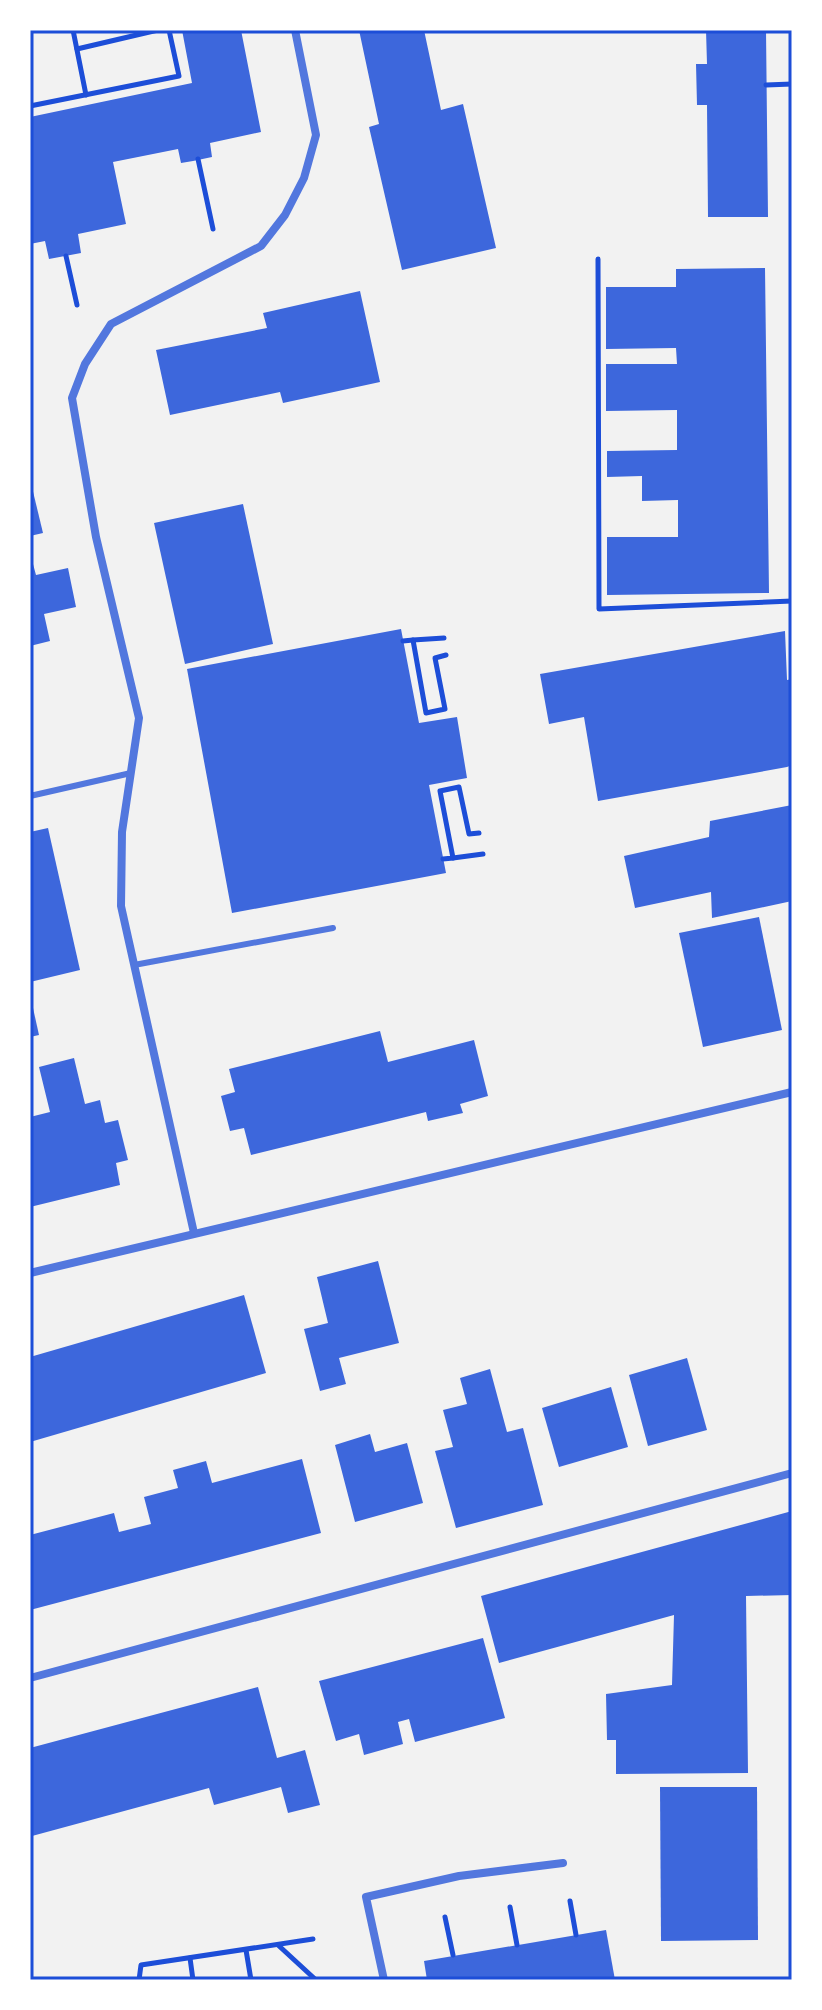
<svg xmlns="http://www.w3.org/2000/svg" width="822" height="2010" font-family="'Varela Round',sans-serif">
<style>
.building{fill:#3d67dc}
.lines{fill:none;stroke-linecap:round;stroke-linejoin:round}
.path{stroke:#1d4ed8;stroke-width:5}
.service{stroke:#5277de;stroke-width:6}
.minor{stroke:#5277de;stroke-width:8}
.neatline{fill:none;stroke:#1d4ed8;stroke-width:3}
</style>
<rect width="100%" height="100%" fill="#f2f2f2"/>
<g class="building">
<path d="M 182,30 L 241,30 L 261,132 L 210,143 L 212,157 L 193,161 L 181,163 L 178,149 L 113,162 L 126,224 L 78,234 L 81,253 L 49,259 L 45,241 L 30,244 L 30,117 L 192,83 Z"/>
<path d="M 359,30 L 424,30 L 441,110 L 463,104 L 496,248 L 402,270 L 369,127 L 379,124 Z"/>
<path d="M 706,30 L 766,30 L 768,217 L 708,217 L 707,105 L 697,105 L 696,64 L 707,64 Z"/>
<path d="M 765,268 L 769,593 L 607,595 L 607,537 L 678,537 L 678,500 L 642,501 L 642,476 L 607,477 L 607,451 L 677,450 L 677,410 L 606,411 L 606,364 L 677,364 L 676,348 L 606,349 L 606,287 L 676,287 L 676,269 Z"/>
<path d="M 360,291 L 380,382 L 283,403 L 280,392 L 170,415 L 156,350 L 267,328 L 263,313 Z"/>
<path d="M 30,479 L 43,533 L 30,536 Z"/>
<path d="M 243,504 L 273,644 L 185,664 L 154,523 Z"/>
<path d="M 30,553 L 36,575 L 68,568 L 76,607 L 44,614 L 50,641 L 30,646 Z"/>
<path d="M 401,629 L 419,723 L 457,717 L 467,778 L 429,785 L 446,873 L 232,913 L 187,669 Z"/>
<path d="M 785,631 L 787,680 L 792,679 L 792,765 L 787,767 L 598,801 L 584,717 L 549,724 L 540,674 Z"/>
<path d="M 792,805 L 792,901 L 712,918 L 711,892 L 635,908 L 624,856 L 709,837 L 710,821 Z"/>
<path d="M 48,828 L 80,970 L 30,982 L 30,832 Z"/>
<path d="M 759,917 L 782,1030 L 703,1047 L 679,933 Z"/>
<path d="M 31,999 L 39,1035 L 30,1037 L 30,1000 Z"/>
<path d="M 380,1031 L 388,1062 L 474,1040 L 488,1096 L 460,1104 L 463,1113 L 428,1121 L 426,1112 L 251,1155 L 244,1128 L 230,1131 L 221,1096 L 235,1092 L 229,1069 Z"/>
<path d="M 74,1058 L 85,1104 L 100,1100 L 105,1123 L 118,1120 L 128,1160 L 116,1163 L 120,1185 L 30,1207 L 30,1117 L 50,1112 L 39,1067 Z"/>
<path d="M 378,1261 L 399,1343 L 339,1358 L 346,1384 L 320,1391 L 304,1329 L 328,1323 L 317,1277 Z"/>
<path d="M 244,1295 L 266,1373 L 30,1442 L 30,1357 Z"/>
<path d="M 687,1358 L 707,1430 L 648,1446 L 629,1375 Z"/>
<path d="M 490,1369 L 507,1432 L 523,1428 L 543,1505 L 456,1528 L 435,1451 L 453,1447 L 443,1410 L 467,1404 L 460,1378 Z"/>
<path d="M 611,1387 L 628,1447 L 559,1467 L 542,1408 Z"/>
<path d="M 370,1434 L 375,1452 L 407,1443 L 423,1503 L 355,1522 L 335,1445 Z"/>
<path d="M 302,1459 L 321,1533 L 30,1610 L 30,1535 L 114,1513 L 119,1532 L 151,1524 L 144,1497 L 178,1488 L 173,1470 L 206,1461 L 212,1483 Z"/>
<path d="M 792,1511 L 792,1595 L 746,1596 L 748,1773 L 616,1774 L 616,1740 L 607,1740 L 606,1694 L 672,1685 L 674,1615 L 499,1663 L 481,1596 Z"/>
<path d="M 483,1638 L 505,1718 L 415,1742 L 409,1719 L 398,1722 L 403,1744 L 364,1755 L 359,1734 L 336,1741 L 319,1681 Z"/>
<path d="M 258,1687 L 277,1758 L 305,1750 L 320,1805 L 288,1813 L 281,1787 L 214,1805 L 209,1788 L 32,1836 L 30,1827 L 30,1748 Z"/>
<path d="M 660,1787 L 757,1787 L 758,1940 L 661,1941 Z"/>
<path d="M 606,1930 L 615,1980 L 427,1980 L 424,1961 Z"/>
</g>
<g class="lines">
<g class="path">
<path d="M 73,30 L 86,95"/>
<path d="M 77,49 L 158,30"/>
<path d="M 766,85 L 792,84"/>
<path d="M 30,106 L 179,76 L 169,30"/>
<path d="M 198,159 L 213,229"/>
<path d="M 66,256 L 77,305"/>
<path d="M 598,259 L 599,609 L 792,601"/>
<path d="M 413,640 L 444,638"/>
<path d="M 403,641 L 413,640 L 426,713 L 445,709 L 435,658 L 446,655"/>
<path d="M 453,858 L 483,854"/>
<path d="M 443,859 L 453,858 L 440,791 L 459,787 L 469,834 L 479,833"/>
<path d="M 570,1901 L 576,1935"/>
<path d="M 510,1907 L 517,1945"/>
<path d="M 445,1917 L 453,1955"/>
<path d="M 278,1945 L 316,1980"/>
<path d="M 246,1950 L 251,1980"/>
<path d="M 190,1958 L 193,1980"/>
<path d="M 139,1980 L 141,1965 L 313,1939"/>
</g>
<g class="service">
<path d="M 30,796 L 131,773"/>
<path d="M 134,965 L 333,928"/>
</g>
<g class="minor">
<path d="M 194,1233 L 121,906 L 122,832 L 139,718 L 96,537 L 72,398 L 85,364 L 111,324 L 261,246 L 285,215 L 304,178 L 316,135 L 295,30"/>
<path d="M 30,1273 L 792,1092"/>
<path d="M 30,1678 L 792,1473"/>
<path d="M 384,1980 L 366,1897 L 459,1876 L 563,1863"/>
</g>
</g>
<rect width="822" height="2010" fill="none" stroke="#ffffff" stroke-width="64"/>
<rect x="32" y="32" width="758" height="1946" class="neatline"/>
</svg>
